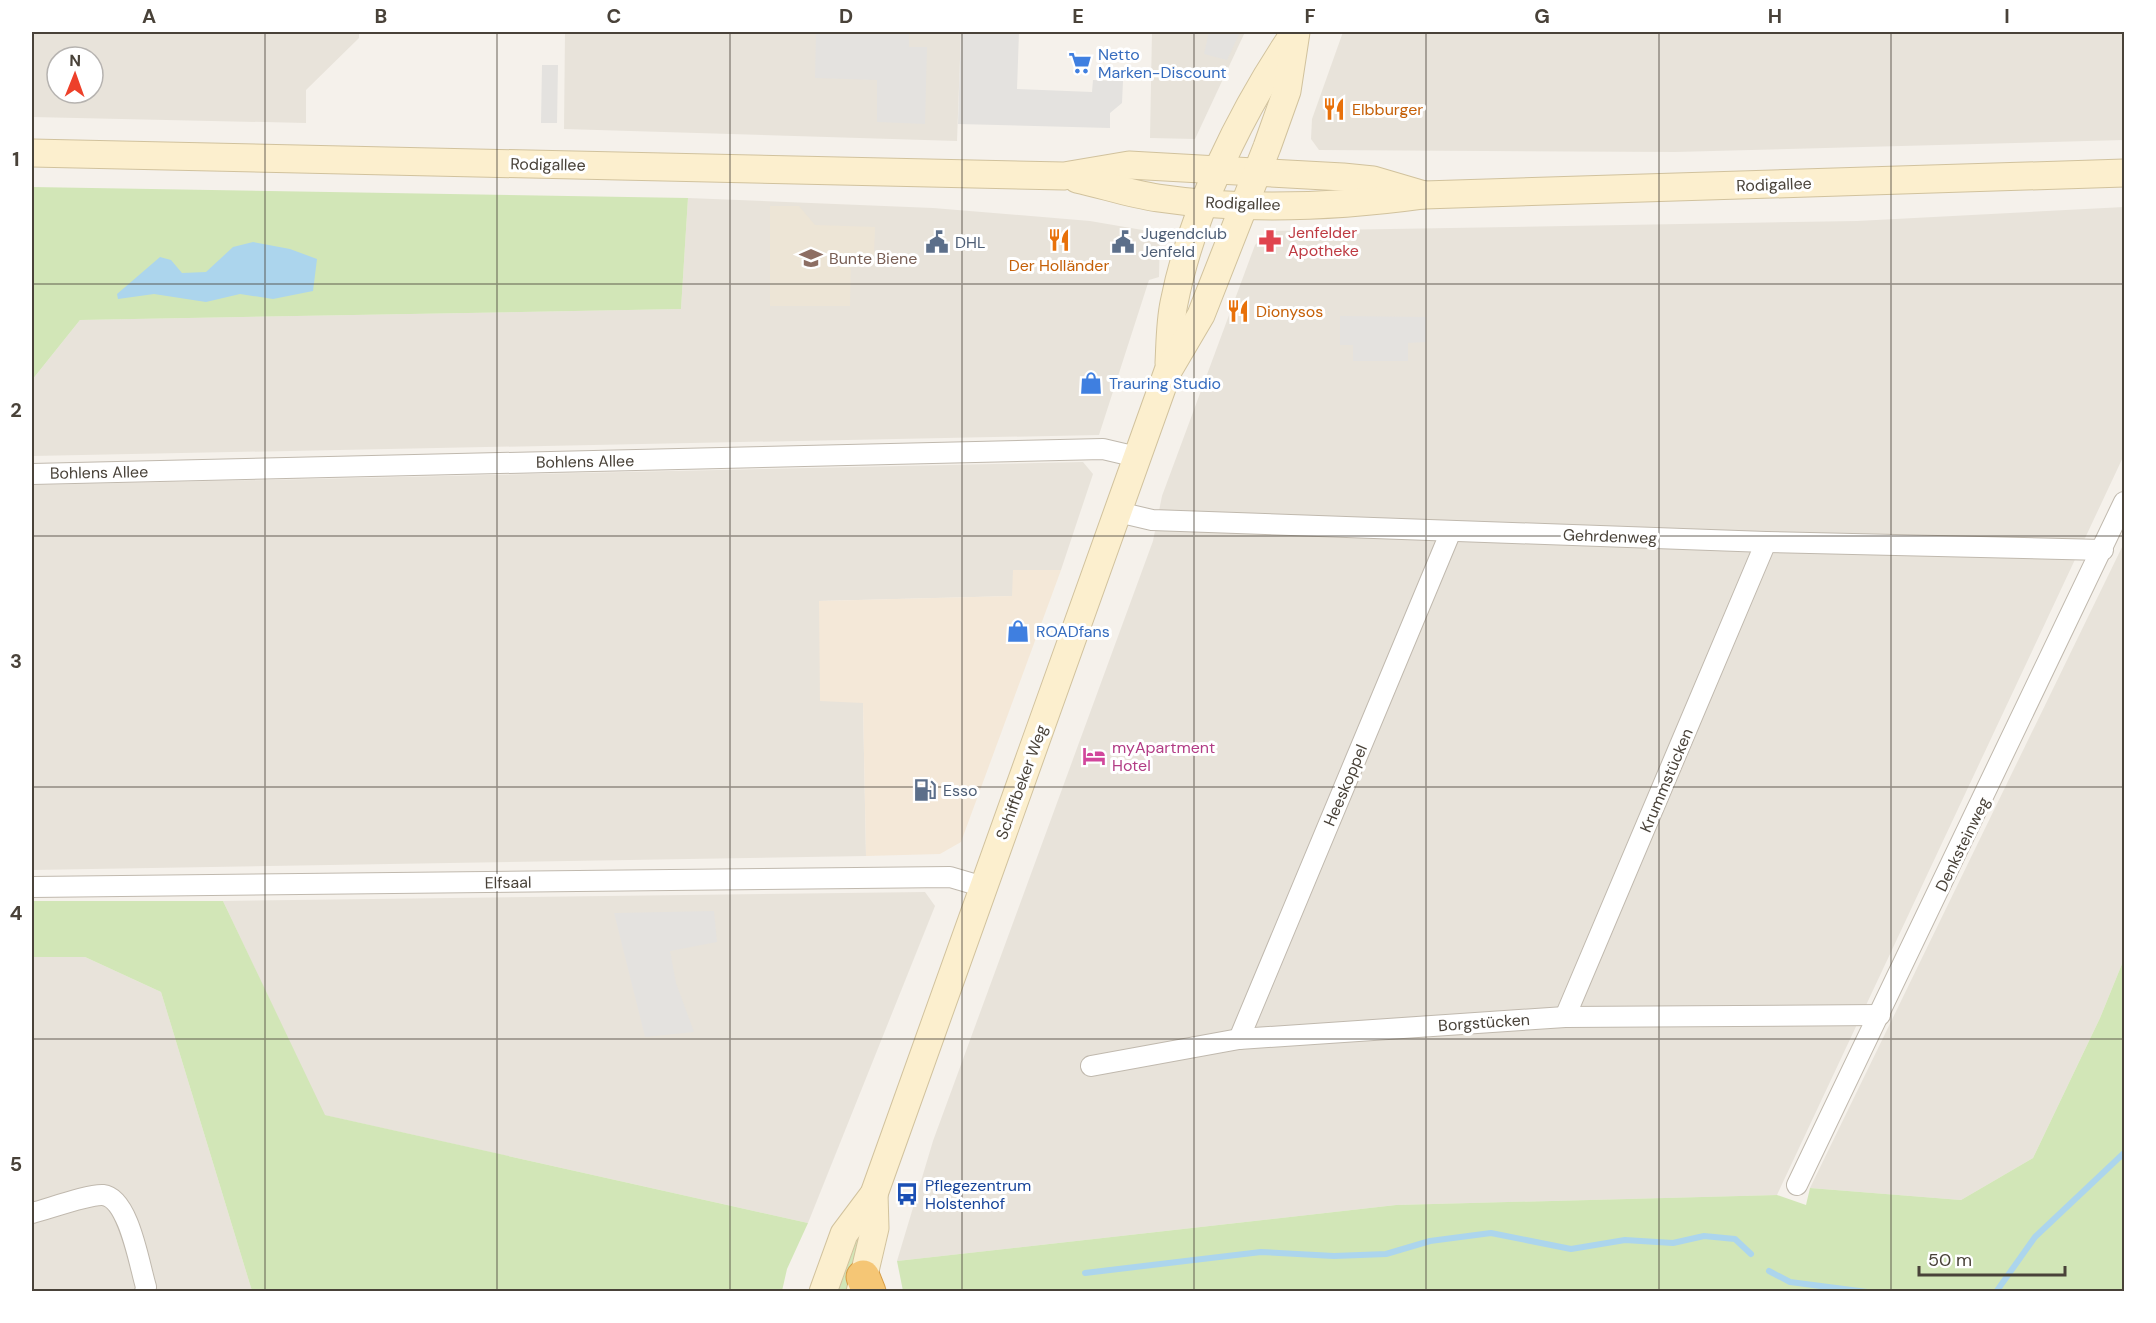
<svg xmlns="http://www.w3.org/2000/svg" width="2156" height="1323" font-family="'DM Sans',sans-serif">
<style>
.residential{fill:#e8e3da;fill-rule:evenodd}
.commercial{fill:#f4e8d8}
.education{fill:#ede5d6}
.green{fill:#d2e6b7}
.parking{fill:#e4e2df}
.water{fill:#acd5ed}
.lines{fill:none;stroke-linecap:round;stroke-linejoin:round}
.stream{stroke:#acd5ed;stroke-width:6}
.minor-casing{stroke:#c0b9ae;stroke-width:22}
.secondary-casing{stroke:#d1c29d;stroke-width:29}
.motorway-casing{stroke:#d59b45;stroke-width:35}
.minor{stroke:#fff;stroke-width:20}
.secondary{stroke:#fcefce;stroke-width:27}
.motorway{stroke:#f5c675;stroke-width:33}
.grid{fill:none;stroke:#494239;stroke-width:1.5;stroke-opacity:0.55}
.labels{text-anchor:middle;stroke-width:6;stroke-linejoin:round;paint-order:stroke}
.shop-label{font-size:16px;fill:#366cbe;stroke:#fff;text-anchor:start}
.food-label{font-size:16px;fill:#c56008;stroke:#fff;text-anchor:start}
.street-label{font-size:16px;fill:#494239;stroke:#fff}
.health-label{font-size:16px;fill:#be3a42;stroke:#fff;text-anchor:start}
.service-label{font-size:16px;fill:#4e5e75;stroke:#fff;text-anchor:start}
.education-label{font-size:16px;fill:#785e54;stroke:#fff;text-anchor:start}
.hotel-label{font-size:16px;fill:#b23c85;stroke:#fff;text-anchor:start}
.transit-label{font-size:16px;fill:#164399;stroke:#fff;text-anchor:start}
.neatline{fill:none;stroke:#494239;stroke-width:2}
.grid-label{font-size:20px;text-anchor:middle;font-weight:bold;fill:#494239}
</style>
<rect width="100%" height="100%" fill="#f5f1eb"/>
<g class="residential">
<path d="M 32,32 L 359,32 L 359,38 L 306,90 L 306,123 L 32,117 ZM 57,57 L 93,57 L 93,93 L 57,93 Z"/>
<path d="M 565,32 L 961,32 L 957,141 L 564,129 Z"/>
<path d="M 1152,32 L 1245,32 L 1195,139 L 1150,138 Z"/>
<path d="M 1343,32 L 2124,32 L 2124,140 L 1675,152 L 1319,150 L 1311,139 L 1312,119 Z"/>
<path d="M 688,198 L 933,208 L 1090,221 L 1160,233 L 1159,277 L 1149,280 L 1099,435 L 32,456 L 32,380 L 80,320 L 681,309 Z"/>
<path d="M 2124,207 L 2124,455 L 1777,1195 L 1396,1205 L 897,1261 L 933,1141 L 1153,541 L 1162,496 L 1255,245 L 1269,231 L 1857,221 Z"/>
<path d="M 1083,462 L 1093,474 L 1061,570 L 1013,570 L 1013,596 L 819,601 L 863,703 L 866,856 L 32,870 L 32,485 Z"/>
<path d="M 2124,543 L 2124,959 L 2100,1018 L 2033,1158 L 1961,1200 L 1810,1188 Z"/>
<path d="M 925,892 L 935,906 L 808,1223 L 324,1115 L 223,901 Z"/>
<path d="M 32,957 L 85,957 L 161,992 L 252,1291 L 32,1291 Z"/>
</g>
<path class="commercial" d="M 1013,570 L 1061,570 L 961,842 L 940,854 L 866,856 L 863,703 L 820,701 L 819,601 L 1012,596 Z"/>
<path class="education" d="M 770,206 L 799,206 L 815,225 L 875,227 L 874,255 L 865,255 L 865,262 L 854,261 L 854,255 L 851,255 L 850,306 L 770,306 Z"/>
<g class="green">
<path d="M 32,187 L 688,198 L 681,309 L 80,320 L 32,380 Z"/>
<path d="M 32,901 L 223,901 L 325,1115 L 808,1223 L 787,1269 L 782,1291 L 252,1291 L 161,992 L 85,957 L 32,957 Z"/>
<path d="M 2124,959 L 2124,1291 L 903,1291 L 897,1261 L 1396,1205 L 1777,1195 L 1806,1205 L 1810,1188 L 1961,1200 L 2033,1158 L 2100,1018 Z"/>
<path d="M 858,1237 L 861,1239 L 849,1291 L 838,1292 Z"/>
</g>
<g class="parking">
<path d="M 816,32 L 909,34 L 909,47 L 927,47 L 925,124 L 877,122 L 877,80 L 815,78 Z"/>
<path d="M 961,32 L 1019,32 L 1017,89 L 1092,92 L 1093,80 L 1123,81 L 1122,103 L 1110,113 L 1110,128 L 958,124 Z"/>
<path d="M 1209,32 L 1240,32 L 1227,60 L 1204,54 Z"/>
<path d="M 542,65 L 558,65 L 557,123 L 541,123 Z"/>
<path d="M 1340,316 L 1426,317 L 1426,342 L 1408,343 L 1408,361 L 1353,361 L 1353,345 L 1340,345 Z"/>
<path d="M 714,911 L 717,942 L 670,951 L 676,983 L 694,1032 L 645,1037 L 614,913 Z"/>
</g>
<path class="water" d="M 253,242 L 290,249 L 317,259 L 313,291 L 273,299 L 240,294 L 206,302 L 154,294 L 118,299 L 117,294 L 160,257 L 171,260 L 182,273 L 206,272 L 233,247 Z"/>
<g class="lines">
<g class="stream">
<path d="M 1769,1271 L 1790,1282 L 1867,1292"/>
<path d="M 1085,1273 L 1261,1252 L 1334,1256 L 1386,1254 L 1430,1241 L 1491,1233 L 1571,1249 L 1625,1240 L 1673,1243 L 1704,1236 L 1735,1239 L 1751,1254"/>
<path d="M 1996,1292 L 2035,1237 L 2124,1153"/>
</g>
<g class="minor-casing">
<g id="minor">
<path d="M 32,474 L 1103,449 L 1137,457"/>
<path d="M 1118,512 L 1152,520 L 1766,542 L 2103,550"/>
<path d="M 32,887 L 950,877 L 984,887"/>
<path d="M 1565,1017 L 1766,542"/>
<path d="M 1239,1039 L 1451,531"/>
<path d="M 1091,1066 L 1239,1039 L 1565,1017 L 1880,1015"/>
<path d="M 1797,1185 L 2124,502"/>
<path d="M 32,1213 C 48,1209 89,1194 103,1195 C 129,1198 139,1264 146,1287 L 145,1292"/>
</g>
</g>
<g class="secondary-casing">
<g id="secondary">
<path d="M 32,153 L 1064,176 L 1129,165 L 1343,177 L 1373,180 L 1424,195"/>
<path d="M 1077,179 C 1104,185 1131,194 1158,198 C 1245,211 1337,207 1424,195 L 2124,173"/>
<path d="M 1169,363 C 1170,343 1170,322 1174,303 C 1192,211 1241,112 1293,35"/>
<path d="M 823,1292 L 844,1234 L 874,1194 L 1168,371 L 1201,315 L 1267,147 L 1287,91 L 1296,32"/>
<path d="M 860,1292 L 875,1228 L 874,1194"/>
</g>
</g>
<g class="motorway-casing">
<path id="motorway" d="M 863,1277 L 869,1292"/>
</g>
<use href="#minor" class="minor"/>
<use href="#secondary" class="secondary"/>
<use href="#motorway" class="motorway"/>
</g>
<path class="grid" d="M 265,32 L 265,1292M 497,32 L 497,1292M 730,32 L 730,1292M 962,32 L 962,1292M 1194,32 L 1194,1292M 1426,32 L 1426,1292M 1659,32 L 1659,1292M 1891,32 L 1891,1292M 32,284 L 2124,284M 32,536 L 2124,536M 32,787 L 2124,787M 32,1039 L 2124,1039"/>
<defs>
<g id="supermarket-bare" transform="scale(1.8)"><path d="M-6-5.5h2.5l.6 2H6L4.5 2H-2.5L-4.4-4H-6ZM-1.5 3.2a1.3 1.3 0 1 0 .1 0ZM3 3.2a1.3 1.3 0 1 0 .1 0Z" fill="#3f7fe0" stroke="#fff" stroke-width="2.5" paint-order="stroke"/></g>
<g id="restaurant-bare" transform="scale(1.8)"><path d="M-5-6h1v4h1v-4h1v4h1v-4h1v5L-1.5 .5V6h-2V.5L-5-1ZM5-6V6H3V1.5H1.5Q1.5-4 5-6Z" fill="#e8710a" stroke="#fff" stroke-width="2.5" paint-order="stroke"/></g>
<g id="pharmacy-bare" transform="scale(1.8)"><path d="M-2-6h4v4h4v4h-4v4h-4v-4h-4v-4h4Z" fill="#e0444e" stroke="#fff" stroke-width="2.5" paint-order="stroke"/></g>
<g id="civic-bare" transform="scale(1.8)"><path d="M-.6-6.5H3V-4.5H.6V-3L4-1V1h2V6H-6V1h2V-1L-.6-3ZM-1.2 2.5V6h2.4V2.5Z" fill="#5c6f8a" stroke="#fff" stroke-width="2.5" paint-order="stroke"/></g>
<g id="school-bare" transform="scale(1.8)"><path d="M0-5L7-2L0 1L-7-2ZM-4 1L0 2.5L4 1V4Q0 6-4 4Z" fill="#8d6e63" stroke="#fff" stroke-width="2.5" paint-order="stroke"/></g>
<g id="shop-bare" transform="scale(1.8)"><path d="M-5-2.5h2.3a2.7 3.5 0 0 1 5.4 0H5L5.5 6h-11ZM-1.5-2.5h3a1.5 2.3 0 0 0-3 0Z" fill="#3f7fe0" stroke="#fff" stroke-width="2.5" paint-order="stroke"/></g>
<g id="hotel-bare" transform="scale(1.8)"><path d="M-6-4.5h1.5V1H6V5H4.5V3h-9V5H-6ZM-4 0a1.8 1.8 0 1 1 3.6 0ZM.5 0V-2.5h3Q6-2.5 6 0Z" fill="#d1479c" stroke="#fff" stroke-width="2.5" paint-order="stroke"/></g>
<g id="fuel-bare" transform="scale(1.8)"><path d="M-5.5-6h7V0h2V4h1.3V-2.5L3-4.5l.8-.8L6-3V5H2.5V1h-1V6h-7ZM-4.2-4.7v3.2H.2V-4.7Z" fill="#5c6f8a" stroke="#fff" stroke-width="2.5" paint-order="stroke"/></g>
<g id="bus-bare" transform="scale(1.8)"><path d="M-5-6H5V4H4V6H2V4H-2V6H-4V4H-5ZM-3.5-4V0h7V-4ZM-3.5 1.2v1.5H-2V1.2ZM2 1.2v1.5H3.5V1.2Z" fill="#1a4fb4" stroke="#fff" stroke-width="2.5" paint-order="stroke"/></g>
</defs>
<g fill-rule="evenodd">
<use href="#supermarket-bare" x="1080" y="63"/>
<use href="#restaurant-bare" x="1334" y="109"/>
<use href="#restaurant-bare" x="1059" y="240"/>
<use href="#pharmacy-bare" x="1270" y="241"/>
<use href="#civic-bare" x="937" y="242"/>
<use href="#civic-bare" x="1123" y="242"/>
<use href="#school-bare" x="811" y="258"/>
<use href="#restaurant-bare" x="1238" y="311"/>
<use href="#shop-bare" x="1091" y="383"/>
<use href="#shop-bare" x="1018" y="631"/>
<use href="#hotel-bare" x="1094" y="756"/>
<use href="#fuel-bare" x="925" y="790"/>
<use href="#bus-bare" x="907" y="1194"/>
</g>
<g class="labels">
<g class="shop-label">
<text x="1098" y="60">Netto<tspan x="1098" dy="18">Marken-Discount</tspan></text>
<text x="1109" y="389">Trauring Studio</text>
<text x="1036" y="637">ROADfans</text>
</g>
<g class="food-label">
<text x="1352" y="115">Elbburger</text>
<text x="1059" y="271" text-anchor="middle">Der Holländer</text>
<text x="1256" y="317">Dionysos</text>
</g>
<g class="street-label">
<text transform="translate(548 164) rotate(1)" y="6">Rodigallee</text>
<text transform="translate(1774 184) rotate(-2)" y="6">Rodigallee</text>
<text transform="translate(1243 203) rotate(2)" y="6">Rodigallee</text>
<text transform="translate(585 461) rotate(-1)" y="6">Bohlens Allee</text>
<text transform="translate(99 472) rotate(-1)" y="6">Bohlens Allee</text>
<text transform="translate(1610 536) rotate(2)" y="6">Gehrdenweg</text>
<text transform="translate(1666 780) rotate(-67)" y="6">Krummstücken</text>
<text transform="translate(1021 782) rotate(-70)" y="6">Schiffbeker Weg</text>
<text transform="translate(1345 785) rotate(-67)" y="6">Heeskoppel</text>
<text transform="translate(1962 844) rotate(-64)" y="6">Denksteinweg</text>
<text transform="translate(508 882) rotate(-1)" y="6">Elfsaal</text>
<text transform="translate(1484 1022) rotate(-4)" y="6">Borgstücken</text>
</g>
<g class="health-label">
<text x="1288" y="238">Jenfelder<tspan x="1288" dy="18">Apotheke</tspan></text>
</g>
<g class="service-label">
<text x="1141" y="239">Jugendclub<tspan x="1141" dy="18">Jenfeld</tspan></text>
<text x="955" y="248">DHL</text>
<text x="943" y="796">Esso</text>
</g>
<g class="education-label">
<text x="829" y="264">Bunte Biene</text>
</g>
<g class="hotel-label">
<text x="1112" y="753">myApartment<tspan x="1112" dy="18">Hotel</tspan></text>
</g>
<g class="transit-label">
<text x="925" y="1191">Pflegezentrum<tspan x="925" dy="18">Holstenhof</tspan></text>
</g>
</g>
<rect width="2156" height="1323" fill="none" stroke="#ffffff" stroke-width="66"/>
<g transform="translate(75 75) rotate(1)"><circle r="28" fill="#ffffff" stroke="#b6b3b0" stroke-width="1.5"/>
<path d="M0-4.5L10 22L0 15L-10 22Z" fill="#ed402a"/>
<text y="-9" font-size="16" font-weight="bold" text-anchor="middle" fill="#494239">N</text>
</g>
<path d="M1919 1266v9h146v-9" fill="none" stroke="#494239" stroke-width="3"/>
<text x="1928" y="1266" font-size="18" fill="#494239" stroke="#ffffff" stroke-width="4.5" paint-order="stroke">50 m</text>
<rect x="33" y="33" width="2090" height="1257" class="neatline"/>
<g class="grid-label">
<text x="149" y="23">A</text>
<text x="381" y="23">B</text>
<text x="614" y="23">C</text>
<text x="846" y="23">D</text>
<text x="1078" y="23">E</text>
<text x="1310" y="23">F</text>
<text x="1542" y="23">G</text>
<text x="1775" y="23">H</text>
<text x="2007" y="23">I</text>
<text x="16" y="166">1</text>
<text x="16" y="417">2</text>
<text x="16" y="668">3</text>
<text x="16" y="920">4</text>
<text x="16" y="1171">5</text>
</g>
</svg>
